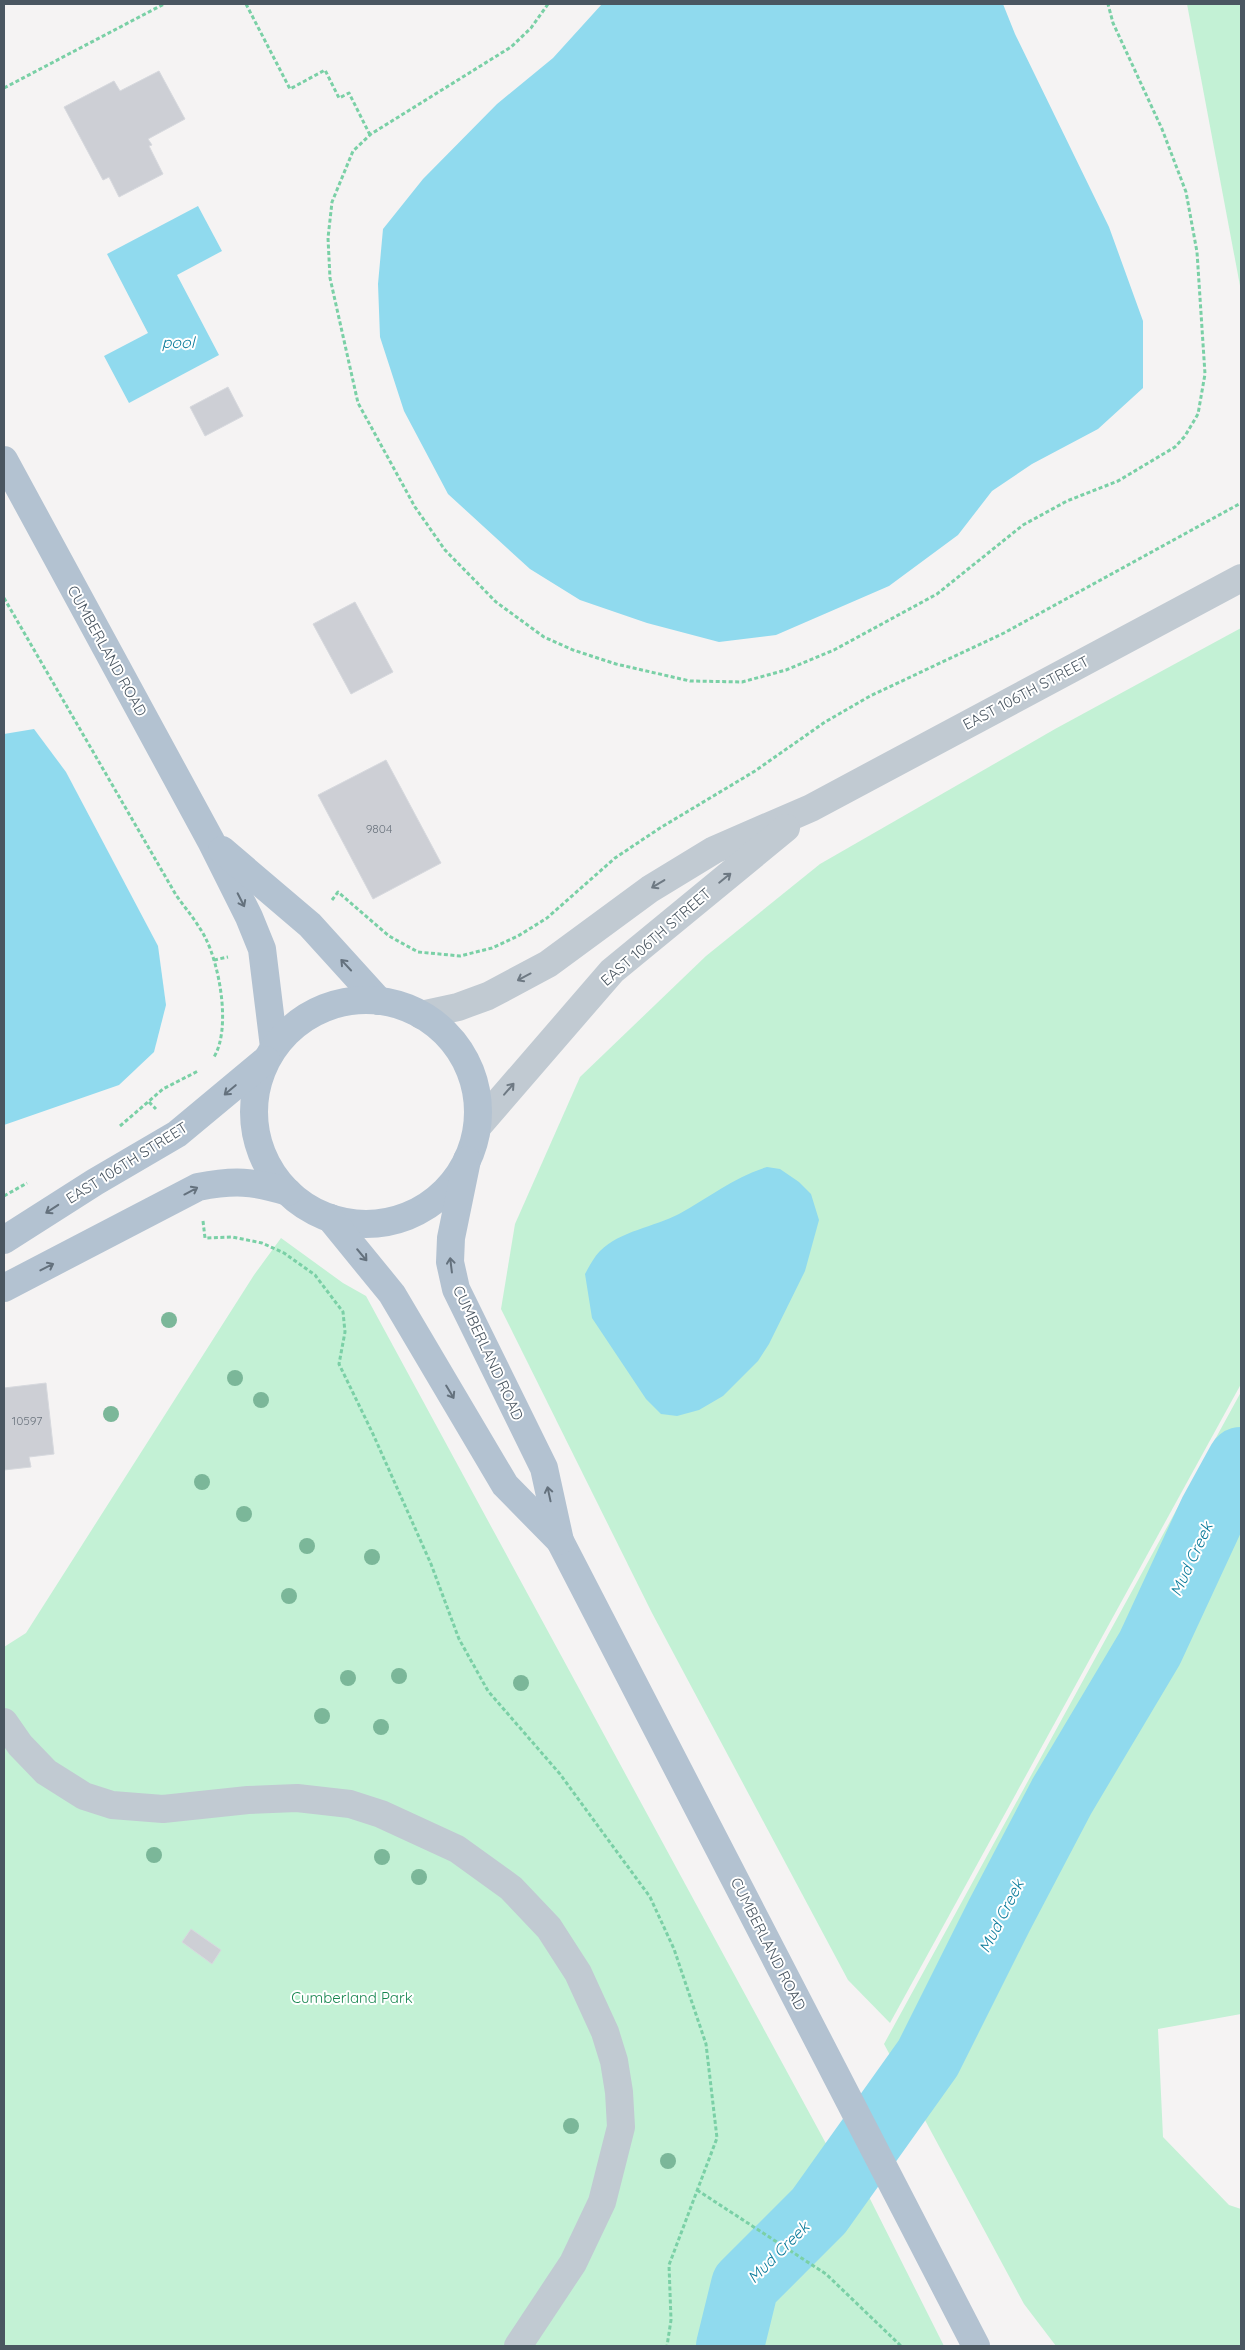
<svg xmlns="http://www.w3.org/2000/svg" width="1245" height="2350" font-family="Quicksand,sans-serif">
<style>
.green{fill:#c3f1d5}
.water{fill:#90daee}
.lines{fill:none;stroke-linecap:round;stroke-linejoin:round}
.river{stroke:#90daee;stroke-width:68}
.building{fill:#cdcfd5;stroke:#d7d9de}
.path{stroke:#7ad0a6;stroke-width:3;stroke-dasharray:4 2.5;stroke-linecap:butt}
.minor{stroke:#c1cad2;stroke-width:28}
.major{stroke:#b3c2d1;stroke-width:28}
.tree{fill:#7bb799}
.oneway{stroke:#6e7983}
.oneway2{stroke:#64717d}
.labels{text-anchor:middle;stroke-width:4;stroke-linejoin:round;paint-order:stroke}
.number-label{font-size:12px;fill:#6b747e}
.street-label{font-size:15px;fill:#4a5661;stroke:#fff}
.park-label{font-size:15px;fill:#17864f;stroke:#fff}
.water-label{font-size:16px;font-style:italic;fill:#0c7c9b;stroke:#fff}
</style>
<rect width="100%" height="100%" fill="#f5f3f3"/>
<g class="green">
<path d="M 1187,4 L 1241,4 L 1241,291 Z"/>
<path d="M 1241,628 L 1241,1384 L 890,2023 L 848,1980 L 652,1613 L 501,1309 L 515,1224 L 580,1077 L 706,956 L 820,864 L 1055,729 Z"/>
<path d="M 281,1238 L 343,1283 L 366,1296 L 849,2186 L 858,2175 L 944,2346 L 4,2346 L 4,1647 L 26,1633 L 254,1275 Z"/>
<path d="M 1241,1392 L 1241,2014 L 1158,2029 L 1163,2137 L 1229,2205 L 1241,2209 L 1241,2346 L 1056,2346 L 1024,2304 L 884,2044 Z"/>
</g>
<g class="water">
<path d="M 602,4 L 1003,4 L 1015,34 L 1109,227 L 1143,321 L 1143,388 L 1098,429 L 1032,464 L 992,491 L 958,535 L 889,586 L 776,635 L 719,642 L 647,623 L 580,600 L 530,569 L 448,494 L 404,411 L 380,337 L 378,284 L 383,229 L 423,179 L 497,104 L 553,58 Z"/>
<path d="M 198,206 L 222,251 L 177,275 L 219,355 L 129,403 L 104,356 L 148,333 L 107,254 Z"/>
<path d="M 34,729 L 66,772 L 158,946 L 166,1005 L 154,1052 L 119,1085 L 4,1125 L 4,734 Z"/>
<path d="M 767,1167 L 780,1169 L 799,1182 L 811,1194 L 819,1220 L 805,1271 L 769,1344 L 758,1361 L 723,1396 L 699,1410 L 677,1416 L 661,1414 L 646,1399 L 592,1318 L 585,1274 C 589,1267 594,1257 600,1251 C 620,1231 654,1227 679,1214 C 710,1197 734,1177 767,1167 Z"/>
</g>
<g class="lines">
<path class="river" d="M 730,2346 L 745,2285 L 819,2211 L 928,2058 L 999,1916 L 1062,1796 L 1150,1648 L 1213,1512 L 1241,1461"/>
</g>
<g class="building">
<path d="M 159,71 L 185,119 L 148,139 L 152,145 L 149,146 L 163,174 L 119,197 L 109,177 L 103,180 L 64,107 L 114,81 L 120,91 Z"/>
<path d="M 228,387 L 243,416 L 205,436 L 190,407 Z"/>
<path d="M 355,602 L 393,672 L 351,694 L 313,624 Z"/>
<path d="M 386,760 L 441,863 L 373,899 L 318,795 Z"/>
<path d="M 46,1383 L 54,1454 L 29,1457 L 31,1467 L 4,1470 L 4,1388 Z"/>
<path d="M 191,1929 L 221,1950 L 212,1964 L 182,1942 Z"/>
</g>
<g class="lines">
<g class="path">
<path d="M 246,4 L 290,89 L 325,70 L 339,98 L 349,93 L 370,135"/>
<path d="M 548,4 L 531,28 L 511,47 L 371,134 L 353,151 L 332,202 L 328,238 L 330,278 L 358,403 L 415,507 L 445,550 L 496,602 L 544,637 L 573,650 L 616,664 L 690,681 L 742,682 L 786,670 L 834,650 L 937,594 L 1023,525 L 1067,501 L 1118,481 L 1175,447 L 1185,436 L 1198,414 L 1205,374 L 1197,252 L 1186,192 L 1162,129 L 1113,23 L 1108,4"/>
<path d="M 4,88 L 164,4"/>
<path d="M 4,598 L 176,895 C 186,909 197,922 205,937 C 220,966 231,1029 214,1057"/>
<path d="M 332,900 L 338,892 L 389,936 L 418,952 L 460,956 L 492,948 L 518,936 L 547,918 L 615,858 L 660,828 L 755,771 L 825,722 L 870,696 L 1004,633 L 1241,503"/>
<path d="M 214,960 L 228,957"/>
<path d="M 149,1102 L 156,1109"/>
<path d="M 120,1126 L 163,1089 L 198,1071"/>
<path d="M 4,1196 L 27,1183"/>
<path d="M 203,1221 L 205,1238 L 232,1237 L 262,1243 L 284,1253 L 315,1275 L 343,1312 L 345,1332 L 339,1364 L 373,1434 L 431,1564 L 459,1639 L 488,1691 L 560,1774 L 650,1897 L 674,1949 L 706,2044 L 717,2138 L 669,2265 L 671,2320 L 667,2346"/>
<path d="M 697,2190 L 826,2274 L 901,2346"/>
</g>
<g class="minor">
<path d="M 421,1015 L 458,1007 L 488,996 L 548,964 L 650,889 L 714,850 L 811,808 L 1241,578"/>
<path d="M 478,1126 L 612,971 L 786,828"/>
<path d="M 4,1722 L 20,1745 L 46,1772 L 84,1796 L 112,1805 L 163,1809 L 248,1800 L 297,1798 L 350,1804 L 381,1814 L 457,1849 L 511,1888 L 549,1928 L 578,1973 L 605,2032 L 614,2061 L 619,2092 L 621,2127 L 602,2202 L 573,2263 L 518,2346"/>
</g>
<g class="major">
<path d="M 4,460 L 211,841 L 249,917 L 262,949 L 274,1047"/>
<path d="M 222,850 L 310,925 L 379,1001"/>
<circle cx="366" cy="1112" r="112"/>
<path d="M 467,1160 L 451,1238 L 450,1262 L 456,1289 L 544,1468 L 560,1541 L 976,2346"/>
<path d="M 330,1218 L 392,1294 L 505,1485 L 560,1541"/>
<path d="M 4,1240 L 95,1182 L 177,1134 L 266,1060"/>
<path d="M 4,1288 L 198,1187 C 234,1180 253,1181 288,1192"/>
</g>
</g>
<g class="tree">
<circle cx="169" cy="1320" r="8"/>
<circle cx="235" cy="1378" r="8"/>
<circle cx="261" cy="1400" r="8"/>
<circle cx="111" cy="1414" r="8"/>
<circle cx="202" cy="1482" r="8"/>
<circle cx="244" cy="1514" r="8"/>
<circle cx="307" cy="1546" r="8"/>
<circle cx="372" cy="1557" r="8"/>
<circle cx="289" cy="1596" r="8"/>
<circle cx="399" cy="1676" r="8"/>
<circle cx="348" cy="1678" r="8"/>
<circle cx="521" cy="1683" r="8"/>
<circle cx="322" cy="1716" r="8"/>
<circle cx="381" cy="1727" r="8"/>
<circle cx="154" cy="1855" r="8"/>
<circle cx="382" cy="1857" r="8"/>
<circle cx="419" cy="1877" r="8"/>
<circle cx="571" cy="2126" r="8"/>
<circle cx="668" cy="2161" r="8"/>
</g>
<defs><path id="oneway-shaft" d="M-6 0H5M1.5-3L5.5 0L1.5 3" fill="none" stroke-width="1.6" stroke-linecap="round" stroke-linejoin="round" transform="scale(1.25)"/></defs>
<g class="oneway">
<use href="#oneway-shaft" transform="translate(725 878) rotate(-39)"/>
<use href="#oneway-shaft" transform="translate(658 884) rotate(149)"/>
<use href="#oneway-shaft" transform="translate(524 977) rotate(152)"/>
<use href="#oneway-shaft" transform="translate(509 1089) rotate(-49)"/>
</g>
<g class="oneway2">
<use href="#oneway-shaft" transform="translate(241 900) rotate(63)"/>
<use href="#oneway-shaft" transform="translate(346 965) rotate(-133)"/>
<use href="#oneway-shaft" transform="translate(230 1090) rotate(140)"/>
<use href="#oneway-shaft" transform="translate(191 1191) rotate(-28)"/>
<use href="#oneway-shaft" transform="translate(52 1209) rotate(147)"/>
<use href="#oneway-shaft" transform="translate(362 1255) rotate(50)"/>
<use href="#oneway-shaft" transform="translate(451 1265) rotate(-97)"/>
<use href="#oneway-shaft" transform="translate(47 1267) rotate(-27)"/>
<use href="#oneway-shaft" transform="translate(450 1392) rotate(59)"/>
<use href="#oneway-shaft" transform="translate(549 1494) rotate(-102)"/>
</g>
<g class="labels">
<g class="number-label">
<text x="379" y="833">9804</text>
<text x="27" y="1425">10597</text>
</g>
<g class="street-label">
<text transform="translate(107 651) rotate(61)" y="5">CUMBERLAND ROAD</text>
<text transform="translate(1026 693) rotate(-28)" y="5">EAST 106TH STREET</text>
<text transform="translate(656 937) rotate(-41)" y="5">EAST 106TH STREET</text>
<text transform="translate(127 1163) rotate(-32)" y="5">EAST 106TH STREET</text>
<text transform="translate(488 1353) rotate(65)" y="5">CUMBERLAND ROAD</text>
<text transform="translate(768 1944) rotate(63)" y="5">CUMBERLAND ROAD</text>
</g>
<g class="park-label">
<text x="352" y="2003">Cumberland Park</text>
</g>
<g class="water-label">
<text x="178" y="348">pool</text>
<text transform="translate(1191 1559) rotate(-65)" y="6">Mud Creek</text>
<text transform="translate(1001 1916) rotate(-63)" y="6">Mud Creek</text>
<text transform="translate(778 2252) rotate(-45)" y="6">Mud Creek</text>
</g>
</g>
<rect width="1245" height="2350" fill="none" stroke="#4a5661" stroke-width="10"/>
</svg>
